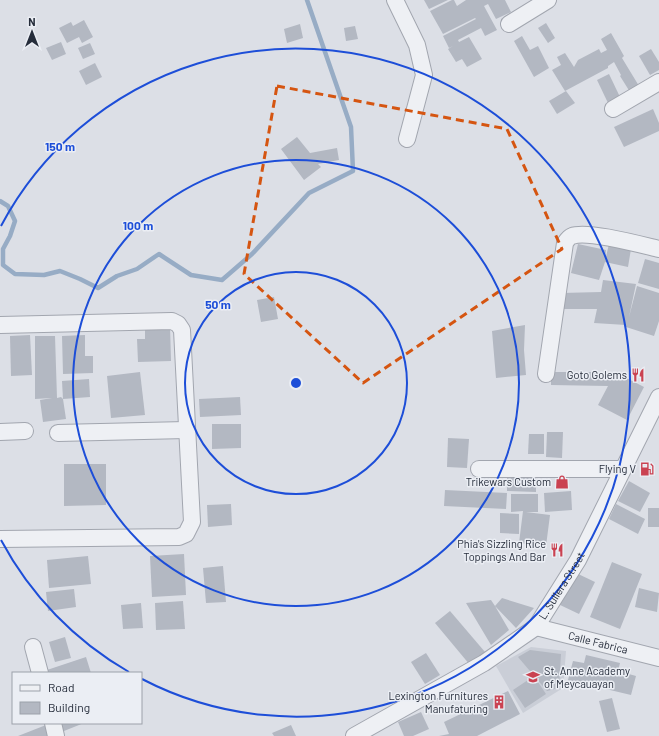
<svg xmlns="http://www.w3.org/2000/svg" width="659" height="736" font-family="Barlow,sans-serif">
<style>
.built{fill:#caced7}
.lines{fill:none;stroke-linecap:round;stroke-linejoin:round}
.stream{stroke:#97acc5;stroke-width:4.5}
.building{fill:#b3b8c2}
.minor-casing{stroke:#a2a6af;stroke-width:18}
.minor{stroke:#eef0f4;stroke-width:16}
.marked{fill:none;stroke:#d55511;stroke-width:3;stroke-dasharray:8 5;stroke-linejoin:round}
.ring{fill:none;stroke:#1d4ed8;stroke-width:2}
.labels{text-anchor:middle;stroke-width:3;stroke-linejoin:round;paint-order:stroke}
.poi-label{font-size:11px;fill:#262d3b;stroke:#ebeef4;text-anchor:end}
.street-label{font-size:11px;fill:#262d3b;stroke:#ebeef4}
.centre{fill:#1d4ed8;stroke:#ebeef4;stroke-width:2}
.ring-label{font-size:12px;text-anchor:middle;font-weight:bold;fill:#1d4ed8;stroke:#ebeef4;stroke-width:3;stroke-linejoin:round;paint-order:stroke}
</style>
<rect width="100%" height="100%" fill="#dcdfe6"/>
<path class="built" d="M 531,647 L 566,651 L 563,688 L 523,713 L 496,666 Z"/>
<g class="lines">
<path class="stream" d="M 0,201 L 8,206 L 15,221 L 10,236 L 3,249 L 3,265 L 15,274 L 44,275 L 60,271 L 80,279 L 98,288 L 117,276 L 137,269 L 159,254 L 191,275 L 222,280 L 252,254 L 309,193 L 353,171 L 351,127 L 307,0"/>
</g>
<g class="building">
<path d="M 424,0 L 448,0 L 429,9 Z"/>
<path d="M 452,0 L 454,0 L 457,6 L 466,0 L 505,0 L 511,12 L 496,19 L 488,4 L 484,6 L 497,30 L 485,36 L 481,28 L 458,40 L 459,42 L 469,37 L 482,59 L 467,67 L 462,59 L 456,62 L 448,49 L 453,46 L 449,48 L 443,36 L 476,19 L 475,18 L 443,34 L 430,11 Z"/>
<path d="M 84,20 L 93,37 L 82,43 L 79,37 L 67,43 L 59,28 L 71,22 L 73,26 Z"/>
<path d="M 546,23 L 555,38 L 548,43 L 538,28 Z"/>
<path d="M 300,24 L 303,38 L 287,43 L 284,29 Z"/>
<path d="M 355,26 L 358,39 L 346,41 L 344,28 Z"/>
<path d="M 611,33 L 624,56 L 622,58 L 639,86 L 630,92 L 620,76 L 621,75 L 614,62 L 608,66 L 608,68 L 565,91 L 552,70 L 561,65 L 557,57 L 565,53 L 574,67 L 578,60 L 599,49 L 601,53 L 607,50 L 601,39 Z"/>
<path d="M 522,36 L 530,50 L 538,46 L 549,68 L 534,77 L 514,41 Z"/>
<path d="M 61,42 L 66,54 L 52,60 L 46,48 Z"/>
<path d="M 90,43 L 95,54 L 83,59 L 78,48 Z"/>
<path d="M 651,49 L 659,62 L 659,70 L 650,75 L 639,56 Z"/>
<path d="M 95,63 L 102,77 L 86,85 L 79,71 Z"/>
<path d="M 609,74 L 620,97 L 608,103 L 597,80 Z"/>
<path d="M 566,91 L 575,103 L 557,114 L 549,101 Z"/>
<path d="M 653,109 L 659,123 L 659,131 L 624,147 L 614,127 Z"/>
<path d="M 297,137 L 310,153 L 337,148 L 339,160 L 318,164 L 321,167 L 304,180 L 281,149 Z"/>
<path d="M 578,244 L 606,250 L 605,261 L 609,244 L 631,249 L 628,267 L 605,262 L 599,280 L 571,273 Z"/>
<path d="M 645,259 L 659,263 L 659,289 L 638,283 Z"/>
<path d="M 603,280 L 636,284 L 629,317 L 637,286 L 659,293 L 659,321 L 654,336 L 626,327 L 626,325 L 594,323 L 597,309 L 561,309 L 561,293 L 601,292 Z"/>
<path d="M 274,297 L 278,319 L 261,322 L 257,300 Z"/>
<path d="M 525,325 L 524,350 L 526,375 L 496,378 L 492,331 Z"/>
<path d="M 170,326 L 171,361 L 138,362 L 137,339 L 145,339 L 145,327 Z"/>
<path d="M 30,335 L 32,375 L 11,376 L 10,336 Z"/>
<path d="M 85,335 L 85,356 L 93,356 L 93,373 L 63,374 L 62,336 Z"/>
<path d="M 35,336 L 55,336 L 57,398 L 61,397 L 63,399 L 66,419 L 43,422 L 40,400 L 52,398 L 35,399 Z"/>
<path d="M 140,372 L 145,415 L 111,418 L 107,376 Z"/>
<path d="M 551,372 L 615,372 L 644,387 L 627,420 L 598,405 L 608,386 L 551,385 Z"/>
<path d="M 89,379 L 90,397 L 63,399 L 62,381 Z"/>
<path d="M 240,397 L 241,415 L 200,417 L 199,399 Z"/>
<path d="M 212,424 L 241,424 L 241,448 L 212,449 Z"/>
<path d="M 547,432 L 563,432 L 562,458 L 546,457 Z"/>
<path d="M 529,434 L 544,434 L 544,454 L 528,454 Z"/>
<path d="M 448,438 L 469,439 L 467,468 L 447,467 Z"/>
<path d="M 64,464 L 106,464 L 106,505 L 64,506 Z"/>
<path d="M 507,474 L 536,474 L 536,492 L 507,491 Z"/>
<path d="M 629,481 L 650,493 L 640,512 L 618,501 Z"/>
<path d="M 445,490 L 507,493 L 506,509 L 444,506 Z"/>
<path d="M 571,491 L 572,510 L 545,512 L 544,493 Z"/>
<path d="M 511,494 L 538,494 L 538,512 L 526,512 L 550,515 L 546,546 L 519,543 L 523,511 L 511,512 Z"/>
<path d="M 231,504 L 232,525 L 208,527 L 207,505 Z"/>
<path d="M 616,504 L 645,519 L 638,534 L 609,519 Z"/>
<rect x="648" y="508" width="11" height="19"/>
<path d="M 500,513 L 519,514 L 519,534 L 500,533 Z"/>
<path d="M 184,554 L 186,595 L 152,597 L 150,556 Z"/>
<path d="M 88,556 L 91,584 L 49,588 L 47,560 Z"/>
<path d="M 612,562 L 642,574 L 620,629 L 590,617 Z"/>
<path d="M 223,566 L 226,602 L 206,603 L 203,568 Z"/>
<path d="M 574,572 L 595,582 L 579,614 L 558,604 Z"/>
<path d="M 639,588 L 659,593 L 657,612 L 635,607 Z"/>
<path d="M 74,589 L 76,607 L 48,611 L 46,592 Z"/>
<path d="M 502,598 L 534,608 L 516,628 L 495,606 L 509,630 L 491,645 L 466,603 L 491,600 L 495,606 Z"/>
<path d="M 183,601 L 185,629 L 156,630 L 155,603 Z"/>
<path d="M 141,603 L 143,628 L 123,629 L 121,605 Z"/>
<path d="M 450,611 L 485,652 L 470,665 L 435,623 Z"/>
<path d="M 65,637 L 71,658 L 55,662 L 49,642 Z"/>
<path d="M 530,650 L 561,654 L 559,688 L 547,691 L 518,657 Z"/>
<path d="M 426,653 L 440,675 L 425,684 L 411,662 Z"/>
<path d="M 586,655 L 620,663 L 618,671 L 636,676 L 631,695 L 568,680 L 573,661 L 584,663 Z"/>
<path d="M 86,657 L 91,673 L 44,673 L 44,671 Z"/>
<path d="M 534,676 L 546,694 L 525,708 L 513,690 Z"/>
<path d="M 508,691 L 520,714 L 477,736 L 439,736 L 449,734 L 444,722 Z"/>
<path d="M 612,698 L 620,729 L 607,732 L 599,701 Z"/>
<path d="M 421,712 L 429,729 L 413,736 L 404,736 L 398,722 Z"/>
<path d="M 55,723 L 84,723 L 59,733 Z"/>
<path d="M 46,725 L 51,736 L 18,736 Z"/>
<path d="M 291,725 L 296,736 L 274,736 L 272,733 Z"/>
</g>
<g class="lines">
<g class="minor-casing">
<g id="minor">
<path d="M 395,0 L 417,45 L 424,75 L 407,139"/>
<path d="M 509,24 L 548,0"/>
<path d="M 613,109 L 659,82"/>
<path d="M 0,325 L 172,321 L 178,324 L 182,330 L 192,522 L 186,534 L 179,537 L 0,539"/>
<path d="M 546,374 L 565,243 C 567,240 569,237 572,236 C 587,230 642,245 659,249"/>
<path d="M 0,432 L 25,431"/>
<path d="M 58,433 L 186,430"/>
<path d="M 479,469 L 623,469"/>
<path id="s1" d="M 536,627 L 659,658"/>
<path d="M 33,647 L 40,673"/>
<path d="M 53,723 L 56,736"/>
<path id="s2" d="M 354,736 L 484,663 L 536,627 L 578,560 L 659,397"/>
</g>
</g>
<use href="#minor" class="minor"/>
</g>
<path class="marked" d="M 277,86 L 507,129 L 562,249 L 363,383 L 244,274 Z"/>
<g class="ring">
<circle cx="296" cy="383" r="111"/>
<circle cx="296" cy="383" r="223"/>
<path d="M129 672A334 334 0 0 1 1 540M1 226A334 334 0 1 1 142 679"/>
</g>
<defs>
<g id="restaurant-bare" transform="scale(1.08)"><path d="M-5-6h1v4h1v-4h1v4h1v-4h1v5L-1.5 .5V6h-2V.5L-5-1ZM5-6V6H3V1.5H1.5Q1.5-4 5-6Z" fill="#ca4251" stroke="#ebeef4" stroke-width="2.5" paint-order="stroke"/></g>
<g id="fuel-bare" transform="scale(1.08)"><path d="M-5.5-6h7V0h2V4h1.3V-2.5L3-4.5l.8-.8L6-3V5H2.5V1h-1V6h-7ZM-4.2-4.7v3.2H.2V-4.7Z" fill="#ca4251" stroke="#ebeef4" stroke-width="2.5" paint-order="stroke"/></g>
<g id="shop-bare" transform="scale(1.08)"><path d="M-5-2.5h2.3a2.7 3.5 0 0 1 5.4 0H5L5.5 6h-11ZM-1.5-2.5h3a1.5 2.3 0 0 0-3 0Z" fill="#ca4251" stroke="#ebeef4" stroke-width="2.5" paint-order="stroke"/></g>
<g id="school-bare" transform="scale(1.08)"><path d="M0-5L7-2L0 1L-7-2ZM-4 1L0 2.5L4 1V4Q0 6-4 4Z" fill="#ca4251" stroke="#ebeef4" stroke-width="2.5" paint-order="stroke"/></g>
<g id="building-bare" transform="scale(1.08)"><path d="M-4-6H4V6H1V3H-1V6H-4ZM-2.5-4.3h1.7v1.8h-1.7ZM.8-4.3h1.7v1.8H.8ZM-2.5-1h1.7V.8h-1.7ZM.8-1h1.7V.8H.8Z" fill="#ca4251" stroke="#ebeef4" stroke-width="2.5" paint-order="stroke"/></g>
</defs>
<g fill-rule="evenodd">
<use href="#restaurant-bare" x="638" y="375"/>
<use href="#fuel-bare" x="647" y="469"/>
<use href="#shop-bare" x="562" y="482"/>
<use href="#restaurant-bare" x="557" y="550"/>
<use href="#school-bare" x="533" y="677"/>
<use href="#building-bare" x="499" y="702"/>
</g>
<g class="labels">
<g class="poi-label">
<text x="627" y="379">Goto Golems</text>
<text x="636" y="473">Flying V</text>
<text x="551" y="486">Trikewars Custom</text>
<text x="546" y="548">Phia's Sizzling Rice<tspan x="546" dy="13">Toppings And Bar</tspan></text>
<text x="544" y="675" text-anchor="start">St. Anne Academy<tspan x="544" dy="13">of Meycauayan</tspan></text>
<text x="488" y="700">Lexington Furnitures<tspan x="488" dy="13">Manufaturing</tspan></text>
</g>
<g class="street-label">
<text dy="4" stroke="none"><textPath href="#s2" startOffset="261">L. Sullera Street</textPath></text>
<text dy="4" stroke="none"><textPath href="#s1" startOffset="64">Calle Fabrica</textPath></text>
</g>
</g>
<circle cx="296" cy="383" r="6" class="centre"/>
<g class="ring-label">
<text x="60" y="151">150 m</text>
<text x="138" y="230">100 m</text>
<text x="218" y="309">50 m</text>
</g>
<rect x="12" y="672" width="130" height="52" fill="#ebeef4" stroke="#9ca1aa"/>
<rect x="20" y="685" width="20" height="6" fill="#eef0f4" stroke="#9ca1aa"/>
<text x="48" y="692" font-size="12" fill="#262d3b">Road</text>
<rect x="20" y="702" width="20" height="12" fill="#b3b8c2" stroke="#9ca1aa"/>
<text x="48" y="712" font-size="12" fill="#262d3b">Building</text>
<g transform="translate(32 32)" stroke="#ebeef4" stroke-width="3" paint-order="stroke">
<path d="M0-3L7 15L0 10L-7 15Z" fill="#262d3b"/>
<text y="-6" font-size="11" font-weight="bold" text-anchor="middle" fill="#262d3b">N</text>
</g>
</svg>
